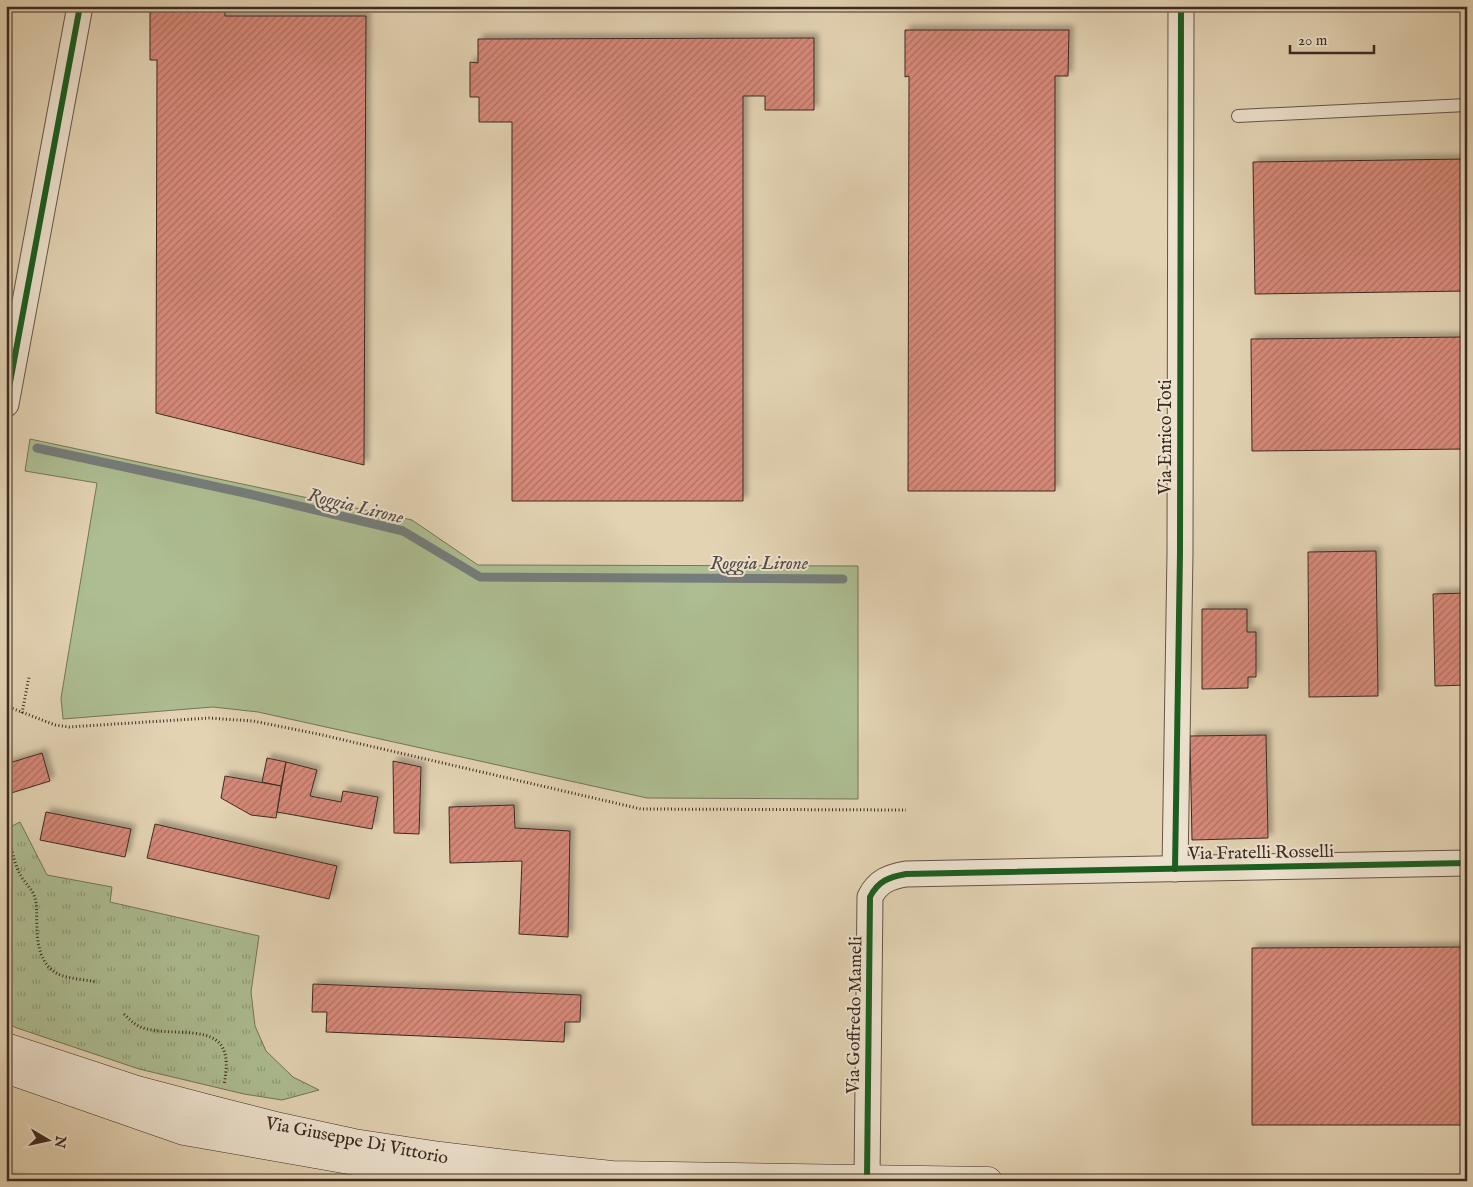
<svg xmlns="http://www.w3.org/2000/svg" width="1473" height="1187" font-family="'IM FELL English',serif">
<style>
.grass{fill:#adbe92;stroke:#75745a}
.park{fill:url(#park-tufts);stroke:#75745a}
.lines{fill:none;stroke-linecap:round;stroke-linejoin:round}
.stream{stroke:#757d7c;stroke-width:9}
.building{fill:url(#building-hatch);stroke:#3d2a22;filter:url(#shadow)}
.service-casing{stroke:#665446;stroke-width:14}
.minor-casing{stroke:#665446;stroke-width:27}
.secondary-casing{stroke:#3d2a22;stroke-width:29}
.path{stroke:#3d2a22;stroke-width:3;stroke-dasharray:1 2.5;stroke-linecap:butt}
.service{stroke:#ede2ce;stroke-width:12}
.minor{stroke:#ede2ce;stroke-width:25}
.secondary{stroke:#ede2ce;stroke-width:28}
.cycleway-casing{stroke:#ede2ce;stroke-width:9}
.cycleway{stroke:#1b5e20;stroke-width:6}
.labels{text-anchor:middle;stroke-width:4;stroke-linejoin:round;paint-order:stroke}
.street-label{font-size:18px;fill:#3d2a22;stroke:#ede2ce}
.water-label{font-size:19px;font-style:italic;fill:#544c48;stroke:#ede2ce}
</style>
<defs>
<pattern id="park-tufts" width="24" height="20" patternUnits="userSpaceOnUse" patternTransform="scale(1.25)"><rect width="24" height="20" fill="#adbe92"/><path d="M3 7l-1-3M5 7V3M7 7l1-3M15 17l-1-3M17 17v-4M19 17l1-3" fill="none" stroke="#8e9b77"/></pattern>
<pattern id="building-hatch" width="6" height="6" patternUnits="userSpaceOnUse" patternTransform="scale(1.25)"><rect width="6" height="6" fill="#d78979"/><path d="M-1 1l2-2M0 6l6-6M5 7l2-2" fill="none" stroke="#b07063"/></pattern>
<filter id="shadow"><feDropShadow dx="4.5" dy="-4.5" stdDeviation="2.5" flood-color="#0004"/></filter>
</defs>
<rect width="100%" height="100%" fill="#e3d3b3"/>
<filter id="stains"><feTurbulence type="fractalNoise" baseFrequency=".004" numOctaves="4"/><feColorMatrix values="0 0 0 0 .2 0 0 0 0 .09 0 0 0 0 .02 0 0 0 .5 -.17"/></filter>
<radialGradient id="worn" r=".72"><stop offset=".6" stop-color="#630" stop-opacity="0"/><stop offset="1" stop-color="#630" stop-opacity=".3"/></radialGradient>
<path class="grass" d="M 30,439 L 412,520 L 478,565 L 858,566 L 858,799 L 647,798 L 258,712 L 213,707 L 63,719 L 61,698 L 97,483 L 25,471 Z"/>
<path class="park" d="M 20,822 L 47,875 L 112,887 L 110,902 L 259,936 L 251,992 L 255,1026 L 266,1051 L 293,1077 L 319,1090 L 282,1100 L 244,1094 L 139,1069 L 17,1028 L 6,1023 L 6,829 Z"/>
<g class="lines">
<path class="stream" d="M 37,448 L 245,493 L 403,531 L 480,577 L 843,579"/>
</g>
<g class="building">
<path d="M 150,10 L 225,11 L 225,16 L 366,16 L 364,465 L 156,413 L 157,60 L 150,60 Z"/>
<path d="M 905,30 L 1069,30 L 1068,76 L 1055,76 L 1055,491 L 908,491 L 909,76 L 905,77 Z"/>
<path d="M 814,38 L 814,110 L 765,110 L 765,96 L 743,96 L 743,501 L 512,501 L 512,122 L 479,122 L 479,97 L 470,97 L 470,62 L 478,63 L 478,39 Z"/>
<path d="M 1467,159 L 1467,291 L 1255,294 L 1253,162 Z"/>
<path d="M 1467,337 L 1467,449 L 1252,451 L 1251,339 Z"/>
<path d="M 1376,551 L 1378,696 L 1309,697 L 1308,552 Z"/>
<path d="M 1467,593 L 1467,685 L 1435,686 L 1433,594 Z"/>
<path d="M 1202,609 L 1247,609 L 1247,632 L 1256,632 L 1256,677 L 1248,677 L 1248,688 L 1202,689 Z"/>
<path d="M 1266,735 L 1268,838 L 1192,840 L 1190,736 Z"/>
<path d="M 42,753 L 50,781 L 8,794 L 6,788 L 6,764 Z"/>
<path d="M 267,758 L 286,762 L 281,786 L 262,782 Z"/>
<path d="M 393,761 L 421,767 L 419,834 L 394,833 Z"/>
<path d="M 286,762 L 317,770 L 310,796 L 341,802 L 343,791 L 378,797 L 372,829 L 277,812 Z"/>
<path d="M 225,776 L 281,786 L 276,818 L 251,815 L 221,798 Z"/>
<path d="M 514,805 L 515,828 L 570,831 L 568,937 L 519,934 L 522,861 L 450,863 L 449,807 Z"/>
<path d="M 46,812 L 131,829 L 125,857 L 40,840 Z"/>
<path d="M 155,824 L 337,866 L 329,899 L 147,858 Z"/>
<path d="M 1467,947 L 1467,1125 L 1252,1125 L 1252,948 Z"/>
<path d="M 313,984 L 581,995 L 580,1022 L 565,1022 L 564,1042 L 326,1032 L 327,1012 L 312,1012 Z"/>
<path d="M 6,1178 L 26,1181 L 6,1181 Z"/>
</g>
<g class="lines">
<g class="service-casing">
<path id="service" d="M 1238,116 L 1467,105"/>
</g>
<g class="minor-casing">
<g id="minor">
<path d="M 6,404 L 80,6"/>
<path d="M 1175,869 L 1180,553 L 1181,6"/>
<path d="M 867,1179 L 870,897 C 878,881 889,877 906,874 L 1467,863"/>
</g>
</g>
<g class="secondary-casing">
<g id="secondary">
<path d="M 6,1047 L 137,1090 L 213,1110 L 280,1127 L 354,1143 L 440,1156 L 542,1168 L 612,1175 L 988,1181"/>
<path d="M 6,1069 L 184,1131 L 469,1181"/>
</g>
</g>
<g class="path">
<path d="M 6,706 L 55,725 L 69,727 L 209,718 L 253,721 L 318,734 L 641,809 L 906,810"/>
<path d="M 22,713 L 29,677"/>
<path d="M 6,821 C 10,839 12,860 21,876 C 25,883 31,888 34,895 C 38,906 36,915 37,926 C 37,945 41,969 63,976 C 74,979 86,980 97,982"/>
<path d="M 124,1014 C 131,1021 137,1027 147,1029 C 185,1038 238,1018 224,1084"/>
</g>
<use href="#service" class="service"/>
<use href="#minor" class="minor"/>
<use href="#secondary" class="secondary"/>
<g class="cycleway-casing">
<g id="cycleway">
<path d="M 6,404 L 80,6"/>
<path d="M 1175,869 L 1180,553 L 1181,6"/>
<path d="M 867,1179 L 870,897 C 878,881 889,877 906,874 L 1467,863"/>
</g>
</g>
<use href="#cycleway" class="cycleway"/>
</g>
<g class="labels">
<g class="street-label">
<text transform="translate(1165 437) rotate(-90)" y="6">Via Enrico Toti</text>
<text transform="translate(1261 852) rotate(-1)" y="6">Via Fratelli Rosselli</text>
<text transform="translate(854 1015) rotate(-89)" y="6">Via Goffredo Mameli</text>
<text transform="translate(357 1140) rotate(11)" y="6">Via Giuseppe Di Vittorio</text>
</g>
<g class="water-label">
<text transform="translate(356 505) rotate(14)" y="7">Roggia Lirone</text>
<text x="759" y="569">Roggia Lirone</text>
</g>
</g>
<rect width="1473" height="1187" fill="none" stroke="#e3d3b3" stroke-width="25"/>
<rect x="8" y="8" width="1458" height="1172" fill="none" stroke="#3d2a22" stroke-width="2.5"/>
<rect x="12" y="12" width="1448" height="1162" fill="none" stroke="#3d2a22"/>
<g transform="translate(48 1140) rotate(99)" stroke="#ede2ce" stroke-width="4" paint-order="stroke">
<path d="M0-4L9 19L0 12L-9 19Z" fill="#3d2a22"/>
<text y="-8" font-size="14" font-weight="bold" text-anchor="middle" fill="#3d2a22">N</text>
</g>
<path d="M1290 45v8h84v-8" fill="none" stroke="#3d2a22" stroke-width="2.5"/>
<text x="1298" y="45" font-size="15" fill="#3d2a22" stroke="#ede2ce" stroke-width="4" paint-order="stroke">20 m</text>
<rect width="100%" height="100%" filter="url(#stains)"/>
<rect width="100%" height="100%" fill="url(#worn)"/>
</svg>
